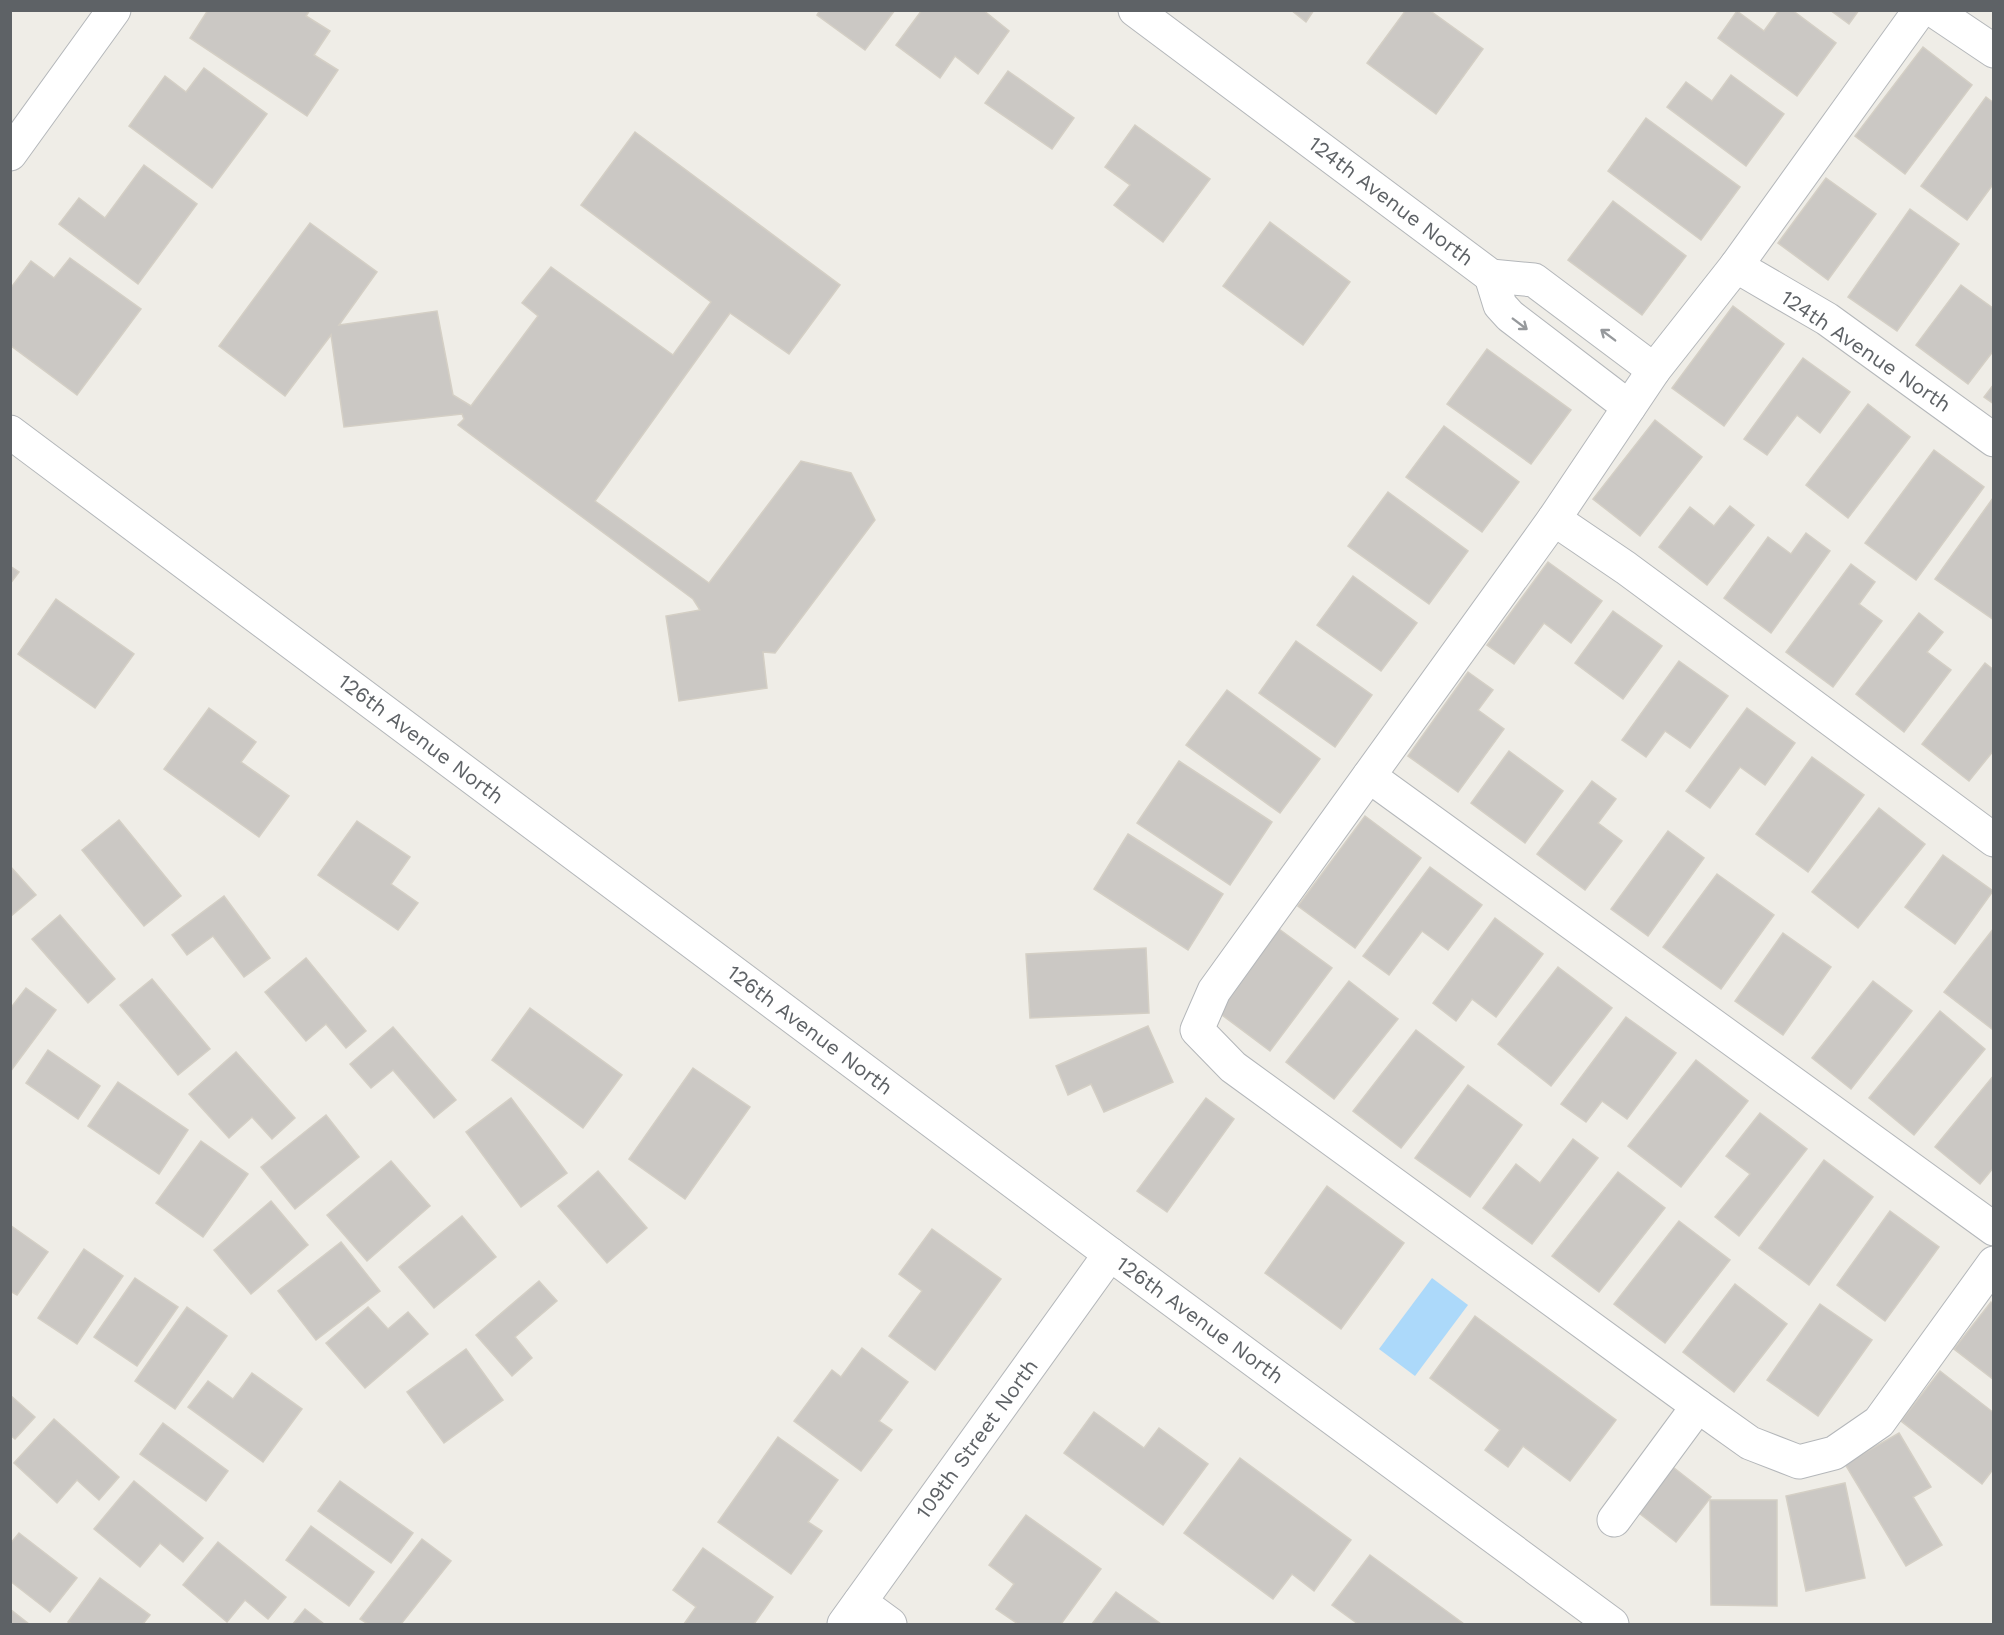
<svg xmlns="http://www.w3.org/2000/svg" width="2004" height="1635" font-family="'Work Sans',sans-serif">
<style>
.water{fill:#acd9fa}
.building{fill:#cbc8c4;stroke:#d4cfc5;stroke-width:1.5}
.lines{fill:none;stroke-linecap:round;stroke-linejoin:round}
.street-casing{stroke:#b4b7ba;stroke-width:35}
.street{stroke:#fff;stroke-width:33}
.oneway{stroke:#96999c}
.labels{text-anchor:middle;stroke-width:5;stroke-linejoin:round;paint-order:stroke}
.street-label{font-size:21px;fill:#5e6266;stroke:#fff}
</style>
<rect width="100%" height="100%" fill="#efede7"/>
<path class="water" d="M 1432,1278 L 1468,1305 L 1415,1376 L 1379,1349 Z"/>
<g class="building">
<path d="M 208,10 L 310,10 L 306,16 L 330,31 L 314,55 L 338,70 L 307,116 L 190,38 Z"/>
<path d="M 820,10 L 895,10 L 865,50 L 817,15 Z"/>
<path d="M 922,10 L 983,10 L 1009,31 L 978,74 L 955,56 L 940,78 L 896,45 Z"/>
<path d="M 1291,10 L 1314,10 L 1306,22 Z"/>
<path d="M 1406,10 L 1429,10 L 1483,49 L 1436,114 L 1367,63 Z"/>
<path d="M 1779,10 L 1792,10 L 1836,43 L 1797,96 L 1718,38 L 1737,11 L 1764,31 Z"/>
<path d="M 1830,10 L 1859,10 L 1849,24 Z"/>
<path d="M 1923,47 L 1972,85 L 1905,174 L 1855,136 Z"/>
<path d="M 204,68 L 267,114 L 212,188 L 129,126 L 165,76 L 186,92 Z"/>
<path d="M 1008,71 L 1074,118 L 1052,149 L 985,103 Z"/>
<path d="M 1731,75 L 1784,114 L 1746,166 L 1667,107 L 1686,82 L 1712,101 Z"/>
<path d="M 1986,97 L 1994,103 L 1994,183 L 1967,220 L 1921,186 Z"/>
<path d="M 1646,118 L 1740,187 L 1701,240 L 1608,171 Z"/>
<path d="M 1135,125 L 1210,179 L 1163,242 L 1114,205 L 1130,185 L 1105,167 Z"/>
<path d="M 635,132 L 840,285 L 789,354 L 730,313 L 595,501 L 709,583 L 801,461 L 851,473 L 875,520 L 775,653 L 763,652 L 767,688 L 679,701 L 666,616 L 700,610 L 693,599 L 458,425 L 464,419 L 462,414 L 344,427 L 331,335 L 285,396 L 219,346 L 310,223 L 377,272 L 339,325 L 437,311 L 453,395 L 471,406 L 538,316 L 522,303 L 551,267 L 673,355 L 711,302 L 581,205 Z"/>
<path d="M 144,165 L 197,204 L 138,284 L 59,224 L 79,198 L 105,218 Z"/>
<path d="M 1826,178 L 1876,214 L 1828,280 L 1778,243 Z"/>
<path d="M 1613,201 L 1686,256 L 1642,315 L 1568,260 Z"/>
<path d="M 1910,209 L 1959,244 L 1897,331 L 1848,297 Z"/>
<path d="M 1270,222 L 1350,282 L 1303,345 L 1223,286 Z"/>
<path d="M 70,258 L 141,309 L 77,395 L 10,345 L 10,289 L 31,261 L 54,278 Z"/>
<path d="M 1961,285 L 1994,309 L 1994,350 L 1968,384 L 1916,345 Z"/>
<path d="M 1733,306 L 1784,344 L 1724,426 L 1672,388 Z"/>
<path d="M 1487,349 L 1571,410 L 1531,464 L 1447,404 Z"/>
<path d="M 1803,358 L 1850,392 L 1820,433 L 1797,415 L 1767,455 L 1744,439 Z"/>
<path d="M 1994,384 L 1994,404 L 1984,397 Z"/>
<path d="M 1868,404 L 1910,437 L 1848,518 L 1806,485 Z"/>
<path d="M 1655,420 L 1702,457 L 1640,536 L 1593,499 Z"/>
<path d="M 1444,426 L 1519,482 L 1482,532 L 1406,477 Z"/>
<path d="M 1934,450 L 1984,487 L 1916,580 L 1865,543 Z"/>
<path d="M 1388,492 L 1468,551 L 1429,604 L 1348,546 Z"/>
<path d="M 1993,498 L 1994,498 L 1994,620 L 1935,579 Z"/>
<path d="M 1730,506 L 1754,525 L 1707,585 L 1659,547 L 1690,507 L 1714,526 Z"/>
<path d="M 1806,533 L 1830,551 L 1771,633 L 1724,598 L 1768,537 L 1791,554 Z"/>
<path d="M 1548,562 L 1602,601 L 1571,643 L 1544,623 L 1514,664 L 1487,645 Z"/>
<path d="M 1851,564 L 1875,582 L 1859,604 L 1882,621 L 1833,687 L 1786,652 Z"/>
<path d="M 10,566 L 19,572 L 10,584 Z"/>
<path d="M 1353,576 L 1417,623 L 1381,671 L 1317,625 Z"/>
<path d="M 56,599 L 134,654 L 95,708 L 18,654 Z"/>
<path d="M 1613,611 L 1662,646 L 1623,699 L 1575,663 Z"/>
<path d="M 1919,613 L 1943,632 L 1927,652 L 1951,670 L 1904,732 L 1856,694 Z"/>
<path d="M 1296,641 L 1372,695 L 1335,747 L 1259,693 Z"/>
<path d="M 1679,661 L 1728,696 L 1690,748 L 1665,731 L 1646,757 L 1622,740 Z"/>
<path d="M 1985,663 L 1994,670 L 1994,750 L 1969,781 L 1922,744 Z"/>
<path d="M 1468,672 L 1493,690 L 1478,710 L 1504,729 L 1458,792 L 1408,756 Z"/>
<path d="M 1227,690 L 1320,759 L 1280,813 L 1186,745 Z"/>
<path d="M 209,708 L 256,742 L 241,762 L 289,796 L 259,837 L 164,769 Z"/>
<path d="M 1747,708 L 1795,743 L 1765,785 L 1740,767 L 1710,808 L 1686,791 Z"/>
<path d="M 1509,751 L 1563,791 L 1525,843 L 1471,803 Z"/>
<path d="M 1812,757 L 1864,795 L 1808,872 L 1756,834 Z"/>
<path d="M 1179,761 L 1272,822 L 1230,885 L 1137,823 Z"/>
<path d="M 1592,781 L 1616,799 L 1598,823 L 1622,841 L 1585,890 L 1537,854 Z"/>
<path d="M 1879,808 L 1925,844 L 1858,928 L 1812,892 Z"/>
<path d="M 1365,816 L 1421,858 L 1355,948 L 1298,906 Z"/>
<path d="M 119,820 L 181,896 L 144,926 L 82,850 Z"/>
<path d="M 357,821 L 410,857 L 391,884 L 418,903 L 398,930 L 318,875 Z"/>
<path d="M 1668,831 L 1704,858 L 1648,936 L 1611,909 Z"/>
<path d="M 1128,834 L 1223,894 L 1188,950 L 1094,889 Z"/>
<path d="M 1943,855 L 1993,891 L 1955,944 L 1905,907 Z"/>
<path d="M 10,866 L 36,895 L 10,917 Z"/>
<path d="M 1430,867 L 1482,905 L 1448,950 L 1422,931 L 1389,975 L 1363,956 Z"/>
<path d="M 1717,874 L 1774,915 L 1721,989 L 1663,947 Z"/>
<path d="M 224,896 L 270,958 L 244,977 L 213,936 L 187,955 L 172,935 Z"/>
<path d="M 60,915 L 115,979 L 88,1003 L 32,939 Z"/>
<path d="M 1495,918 L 1543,954 L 1496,1017 L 1472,999 L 1456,1021 L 1433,1003 Z"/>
<path d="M 1994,928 L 1994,1027 L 1992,1029 L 1944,992 Z"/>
<path d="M 1279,929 L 1332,968 L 1270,1051 L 1218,1012 Z"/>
<path d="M 1783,933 L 1831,967 L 1783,1035 L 1735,1001 Z"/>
<path d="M 1146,948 L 1149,1013 L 1030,1018 L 1026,954 Z"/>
<path d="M 306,958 L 366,1031 L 346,1048 L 326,1024 L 306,1041 L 265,992 Z"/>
<path d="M 1558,967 L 1612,1008 L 1551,1086 L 1498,1044 Z"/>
<path d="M 152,979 L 210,1049 L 178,1075 L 120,1005 Z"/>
<path d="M 1349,981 L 1398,1019 L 1334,1099 L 1286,1062 Z"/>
<path d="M 1873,981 L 1912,1011 L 1851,1089 L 1812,1058 Z"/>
<path d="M 26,988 L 56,1010 L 10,1072 L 10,1009 Z"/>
<path d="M 530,1008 L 622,1075 L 583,1128 L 492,1060 Z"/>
<path d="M 1940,1011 L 1985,1049 L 1914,1135 L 1869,1098 Z"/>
<path d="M 1626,1017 L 1676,1053 L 1627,1119 L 1602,1101 L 1586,1122 L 1561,1104 Z"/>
<path d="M 1148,1026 L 1173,1082 L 1104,1112 L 1091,1084 L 1068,1095 L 1056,1066 Z"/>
<path d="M 393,1027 L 456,1100 L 434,1118 L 393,1070 L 371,1088 L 350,1064 Z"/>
<path d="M 1416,1030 L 1464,1067 L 1401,1148 L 1353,1111 Z"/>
<path d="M 48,1050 L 100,1086 L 78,1119 L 26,1083 Z"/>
<path d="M 236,1052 L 295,1118 L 272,1139 L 252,1117 L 229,1138 L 189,1094 Z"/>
<path d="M 1696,1060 L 1748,1101 L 1681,1187 L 1628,1146 Z"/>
<path d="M 693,1068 L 750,1107 L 685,1199 L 629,1159 Z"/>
<path d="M 1994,1075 L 1994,1167 L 1980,1184 L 1935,1147 Z"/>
<path d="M 118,1082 L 188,1130 L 159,1174 L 88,1126 Z"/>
<path d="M 1468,1085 L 1522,1125 L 1470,1197 L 1415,1158 Z"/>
<path d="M 511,1098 L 567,1173 L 521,1207 L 466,1132 Z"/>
<path d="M 1206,1098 L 1234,1119 L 1167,1212 L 1137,1191 Z"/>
<path d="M 1760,1113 L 1807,1149 L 1739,1236 L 1715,1217 L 1750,1174 L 1726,1156 Z"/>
<path d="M 326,1115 L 359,1157 L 295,1209 L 261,1167 Z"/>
<path d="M 1573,1139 L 1598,1158 L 1532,1244 L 1483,1208 L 1516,1164 L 1540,1183 Z"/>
<path d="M 201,1141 L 248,1174 L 203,1237 L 156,1203 Z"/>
<path d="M 1824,1160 L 1873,1197 L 1809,1285 L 1759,1248 Z"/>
<path d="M 391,1161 L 430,1206 L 367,1261 L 327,1215 Z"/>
<path d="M 598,1171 L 647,1228 L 607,1263 L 558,1206 Z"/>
<path d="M 1618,1172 L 1665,1208 L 1599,1292 L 1552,1256 Z"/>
<path d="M 1327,1186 L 1404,1243 L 1341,1329 L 1265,1273 Z"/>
<path d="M 271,1201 L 308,1245 L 251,1294 L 214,1250 Z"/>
<path d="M 1890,1211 L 1939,1247 L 1885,1321 L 1837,1285 Z"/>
<path d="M 462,1216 L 496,1257 L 434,1308 L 399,1267 Z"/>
<path d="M 1679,1221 L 1730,1260 L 1665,1343 L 1614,1304 Z"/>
<path d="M 10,1225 L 48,1252 L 17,1295 L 10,1291 Z"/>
<path d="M 932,1229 L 1001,1279 L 935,1370 L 889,1336 L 922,1291 L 899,1274 Z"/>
<path d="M 341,1242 L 380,1291 L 316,1340 L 278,1291 Z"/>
<path d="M 84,1249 L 123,1276 L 77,1344 L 38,1318 Z"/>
<path d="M 135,1278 L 178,1307 L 137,1366 L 94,1337 Z"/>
<path d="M 539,1281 L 557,1301 L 515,1337 L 532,1358 L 512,1376 L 476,1335 Z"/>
<path d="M 1735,1284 L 1787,1324 L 1734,1392 L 1683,1352 Z"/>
<path d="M 1991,1302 L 1994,1304 L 1994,1380 L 1954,1349 Z"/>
<path d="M 1820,1304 L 1872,1340 L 1818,1416 L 1767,1380 Z"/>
<path d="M 187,1307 L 227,1336 L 175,1409 L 135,1381 Z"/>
<path d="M 368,1307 L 388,1329 L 408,1312 L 428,1334 L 365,1388 L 326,1343 Z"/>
<path d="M 1475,1316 L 1616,1420 L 1570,1481 L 1523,1446 L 1508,1467 L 1485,1450 L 1500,1430 L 1430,1378 Z"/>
<path d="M 862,1348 L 908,1382 L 879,1421 L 892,1430 L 861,1471 L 794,1421 L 832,1370 L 841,1377 Z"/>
<path d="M 466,1349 L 503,1400 L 444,1443 L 407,1392 Z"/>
<path d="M 1940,1371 L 1994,1413 L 1994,1468 L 1982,1484 L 1901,1421 Z"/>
<path d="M 252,1373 L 302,1409 L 263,1462 L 188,1407 L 208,1381 L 233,1399 Z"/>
<path d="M 10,1395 L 35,1417 L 15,1439 L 10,1435 Z"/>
<path d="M 1094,1412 L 1144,1448 L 1159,1428 L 1208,1464 L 1163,1525 L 1064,1453 Z"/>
<path d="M 54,1419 L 119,1477 L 99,1500 L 77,1480 L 57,1503 L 14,1463 Z"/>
<path d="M 163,1423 L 228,1471 L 206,1501 L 140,1454 Z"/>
<path d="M 1899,1433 L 1931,1487 L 1913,1497 L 1942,1545 L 1906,1566 L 1845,1464 Z"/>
<path d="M 778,1437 L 838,1480 L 808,1522 L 822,1531 L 791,1574 L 718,1522 Z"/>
<path d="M 1240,1458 L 1351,1540 L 1314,1591 L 1292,1574 L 1273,1599 L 1184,1533 Z"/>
<path d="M 1669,1464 L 1711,1497 L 1676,1542 L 1634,1509 Z"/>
<path d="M 134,1481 L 203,1538 L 183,1562 L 160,1543 L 140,1567 L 94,1529 Z"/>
<path d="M 340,1481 L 413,1533 L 391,1563 L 318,1511 Z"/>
<path d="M 1845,1483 L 1865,1578 L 1806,1591 L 1786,1496 Z"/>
<path d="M 1710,1500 L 1777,1500 L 1777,1606 L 1711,1605 Z"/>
<path d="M 1026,1515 L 1101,1569 L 1061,1624 L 1018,1624 L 996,1609 L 1014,1584 L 989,1565 Z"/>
<path d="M 311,1526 L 374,1572 L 349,1606 L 286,1560 Z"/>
<path d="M 19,1533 L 77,1578 L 50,1612 L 10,1581 L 10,1544 Z"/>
<path d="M 422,1539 L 451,1561 L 401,1624 L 368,1624 L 360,1619 Z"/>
<path d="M 218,1542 L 286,1597 L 268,1619 L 245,1600 L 227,1622 L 183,1585 Z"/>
<path d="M 703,1548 L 773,1597 L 754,1624 L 684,1624 L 696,1607 L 673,1590 Z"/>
<path d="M 1370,1555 L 1464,1624 L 1358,1624 L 1332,1605 Z"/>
<path d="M 100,1578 L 150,1615 L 143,1624 L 72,1624 L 68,1622 Z"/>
<path d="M 1116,1592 L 1161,1624 L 1092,1624 Z"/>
<path d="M 10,1609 L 29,1624 L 10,1624 Z"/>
<path d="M 305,1609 L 324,1624 L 293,1624 Z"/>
</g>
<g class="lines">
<g class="street-casing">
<g id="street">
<path d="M 1135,10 L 1491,276 L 1534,280 L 1654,370"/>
<path d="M 1920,10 L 1736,266 L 1654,370 L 1554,519 L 1214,991 L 1197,1030 L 1233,1067 L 1698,1406 L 1750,1443 L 1799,1462 L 1834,1453 L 1879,1422 L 1994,1263"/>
<path d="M 1933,10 L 1994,51"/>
<path d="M 10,154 L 114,10"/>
<path d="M 1736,266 L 1827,319 L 1994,440"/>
<path d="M 1491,276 L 1500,305 L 1510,316 L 1629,407"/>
<path d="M 10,432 L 1110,1254 L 1612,1624"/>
<path d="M 1554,519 L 1626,568 L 1994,840"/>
<path d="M 1369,776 L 1994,1229"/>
<path d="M 1614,1520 L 1698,1406"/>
<path d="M 860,1602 L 890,1624"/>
<path d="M 844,1624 L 1110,1254"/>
</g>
</g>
<use href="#street" class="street"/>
</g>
<defs><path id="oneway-shaft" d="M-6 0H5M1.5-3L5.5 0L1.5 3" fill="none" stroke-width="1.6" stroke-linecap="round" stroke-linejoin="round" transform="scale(1.5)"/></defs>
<g class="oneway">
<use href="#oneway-shaft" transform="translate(1520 324) rotate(37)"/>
<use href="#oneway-shaft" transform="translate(1608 335) rotate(-143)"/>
</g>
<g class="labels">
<g class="street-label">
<text transform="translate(1391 201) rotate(37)" y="7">124th Avenue North</text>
<text transform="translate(1866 351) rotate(34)" y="7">124th Avenue North</text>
<text transform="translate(421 739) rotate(37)" y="7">126th Avenue North</text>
<text transform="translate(810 1030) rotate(37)" y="7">126th Avenue North</text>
<text transform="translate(1200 1320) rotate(36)" y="7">126th Avenue North</text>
<text transform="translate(977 1439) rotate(-54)" y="7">109th Street North</text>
</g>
</g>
<rect width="2004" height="1635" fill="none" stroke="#5e6266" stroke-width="24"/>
</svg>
